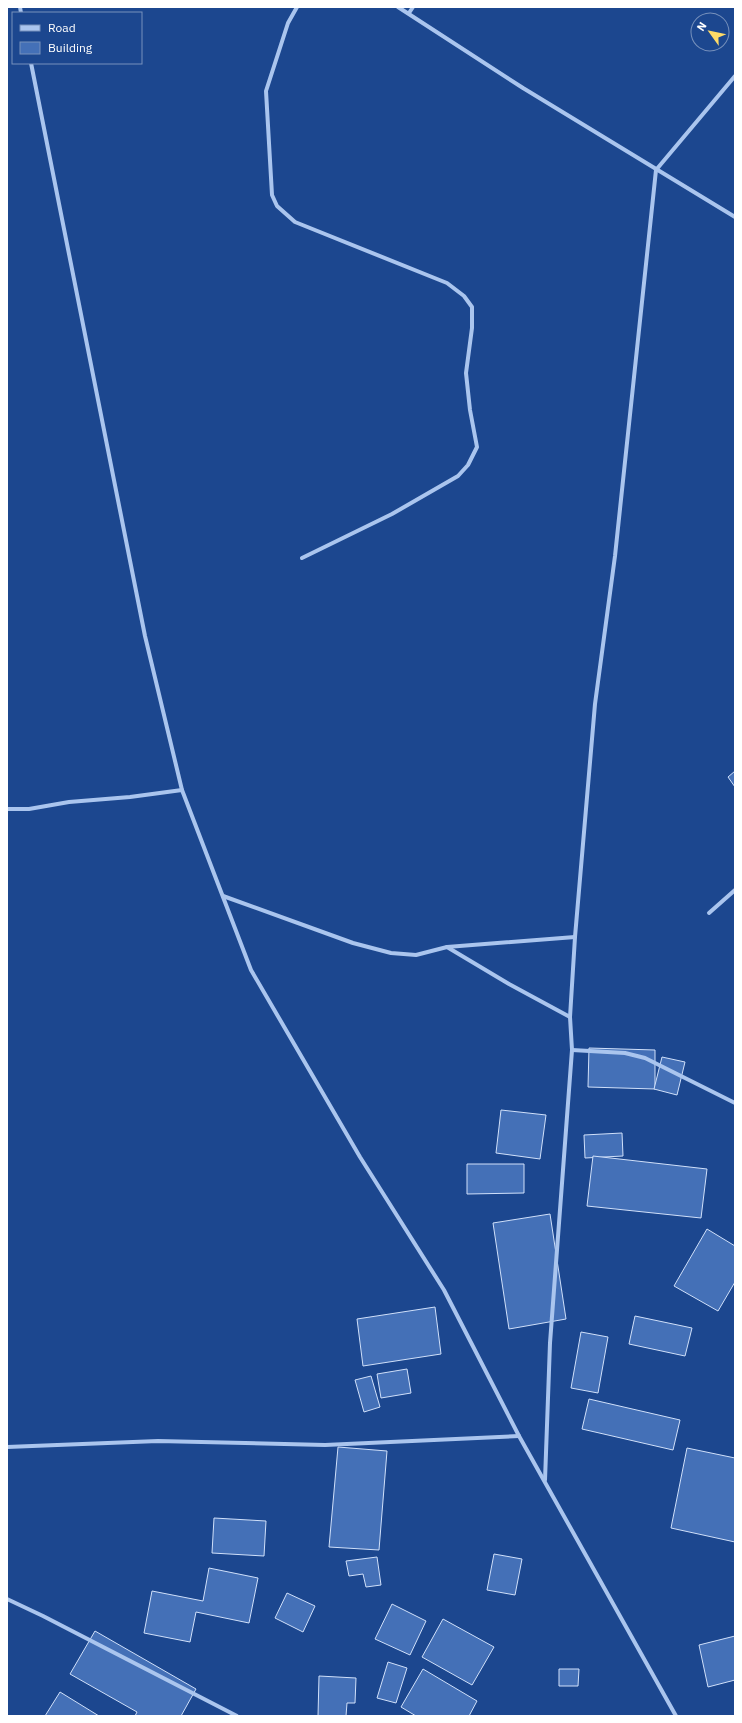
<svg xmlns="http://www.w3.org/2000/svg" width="742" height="1723" font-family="'IBM Plex Sans',sans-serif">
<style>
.building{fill:#4470b7;stroke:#d0e0fa}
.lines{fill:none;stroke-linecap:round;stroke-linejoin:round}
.street{stroke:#aac5ee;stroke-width:4}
</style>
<rect width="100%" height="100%" fill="#1c478f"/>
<g class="building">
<path d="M 735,771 L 735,787 L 728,777 Z"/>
<path d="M 589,1048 L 655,1050 L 655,1089 L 588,1087 Z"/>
<path d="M 662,1057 L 685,1062 L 677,1095 L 654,1089 Z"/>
<path d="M 501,1110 L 546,1115 L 540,1159 L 496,1153 Z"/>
<path d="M 622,1133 L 623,1156 L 585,1158 L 584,1135 Z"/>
<path d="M 593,1156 L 707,1169 L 701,1218 L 587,1206 Z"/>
<path d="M 467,1164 L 524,1164 L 524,1193 L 467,1194 Z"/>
<path d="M 550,1214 L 566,1319 L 509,1329 L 493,1223 Z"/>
<path d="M 707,1229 L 735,1246 L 735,1282 L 718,1311 L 674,1286 Z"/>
<path d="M 435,1307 L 441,1354 L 363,1366 L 357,1319 Z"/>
<path d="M 635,1316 L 692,1328 L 685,1356 L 629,1344 Z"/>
<path d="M 581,1332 L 608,1337 L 598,1393 L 571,1388 Z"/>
<path d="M 407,1369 L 411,1393 L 381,1398 L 377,1374 Z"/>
<path d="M 371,1376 L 380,1407 L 364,1412 L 355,1380 Z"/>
<path d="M 589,1399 L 680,1420 L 673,1450 L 582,1429 Z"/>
<path d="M 338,1447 L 387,1451 L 379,1550 L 329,1547 Z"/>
<path d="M 687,1448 L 735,1458 L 735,1542 L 671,1528 Z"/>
<path d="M 214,1518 L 266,1521 L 264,1556 L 212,1553 Z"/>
<path d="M 494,1554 L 522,1559 L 515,1595 L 487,1590 Z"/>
<path d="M 377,1557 L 381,1585 L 366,1587 L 363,1574 L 349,1576 L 346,1561 Z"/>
<path d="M 209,1568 L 258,1578 L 249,1623 L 196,1612 L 190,1642 L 144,1633 L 152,1591 L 203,1601 Z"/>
<path d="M 287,1593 L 315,1606 L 303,1632 L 275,1618 Z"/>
<path d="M 392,1604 L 426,1621 L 410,1655 L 375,1639 Z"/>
<path d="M 443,1619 L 494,1647 L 472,1685 L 422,1657 Z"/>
<path d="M 95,1631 L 196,1689 L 181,1716 L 135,1716 L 137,1712 L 70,1674 Z"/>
<path d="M 735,1636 L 735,1680 L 708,1687 L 699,1645 Z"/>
<path d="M 388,1662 L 407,1668 L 396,1703 L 377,1698 Z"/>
<path d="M 423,1669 L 477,1701 L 469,1716 L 416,1716 L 401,1707 Z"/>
<path d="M 559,1669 L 579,1669 L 578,1686 L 559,1686 Z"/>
<path d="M 319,1676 L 356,1678 L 355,1703 L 347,1703 L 346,1716 L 318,1716 Z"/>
<path d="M 60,1692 L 99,1716 L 45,1716 Z"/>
</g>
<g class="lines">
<g class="street">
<path d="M 20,7 L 21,13"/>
<path d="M 297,7 L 288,23 L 266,91 L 272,195 L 277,206 L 295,222 L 447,283 L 464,296 L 472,307 L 472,328 L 466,373 L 470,410 L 477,447 L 468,465 L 458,476 L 392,514 L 302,558"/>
<path d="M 398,7 L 523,88 L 735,217"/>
<path d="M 409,13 L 413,7"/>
<path d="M 31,63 L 145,636 L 182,790 L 251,970 L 360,1157 L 444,1290 L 519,1436 L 676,1716"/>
<path d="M 7,809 L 29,809 L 69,802 L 130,797 L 182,790"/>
<path d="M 223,896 L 353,943 L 391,953 L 416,955 L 447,947 L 575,937"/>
<path d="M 709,913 L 735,890"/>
<path d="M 447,947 L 509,984 L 570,1017"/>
<path d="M 572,1050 L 625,1053 L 645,1058 L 735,1103"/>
<path d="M 7,1447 L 158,1441 L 325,1445 L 519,1436"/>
<path d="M 545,1480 L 550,1343 L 572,1050 L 570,1017 L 575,937 L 595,704 L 615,556 L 656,170 L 735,76"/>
<path d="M 7,1599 L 43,1616 L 237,1716"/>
</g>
</g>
<rect width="742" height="1723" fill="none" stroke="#ffffff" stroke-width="16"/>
<rect x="12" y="12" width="130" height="52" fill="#1c478f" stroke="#7791bc"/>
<rect x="20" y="25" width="20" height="6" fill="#aac5ee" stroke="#7791bc"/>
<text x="48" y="32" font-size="12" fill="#ffffff">Road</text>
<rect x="20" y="42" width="20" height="12" fill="#4470b7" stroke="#7791bc"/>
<text x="48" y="52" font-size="12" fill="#ffffff">Building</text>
<g transform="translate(710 32) rotate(303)"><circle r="19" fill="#1c478f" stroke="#7791bc"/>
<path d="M0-3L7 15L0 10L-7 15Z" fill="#fedb67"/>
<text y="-6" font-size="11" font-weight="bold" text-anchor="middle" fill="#ffffff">N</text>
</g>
</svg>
